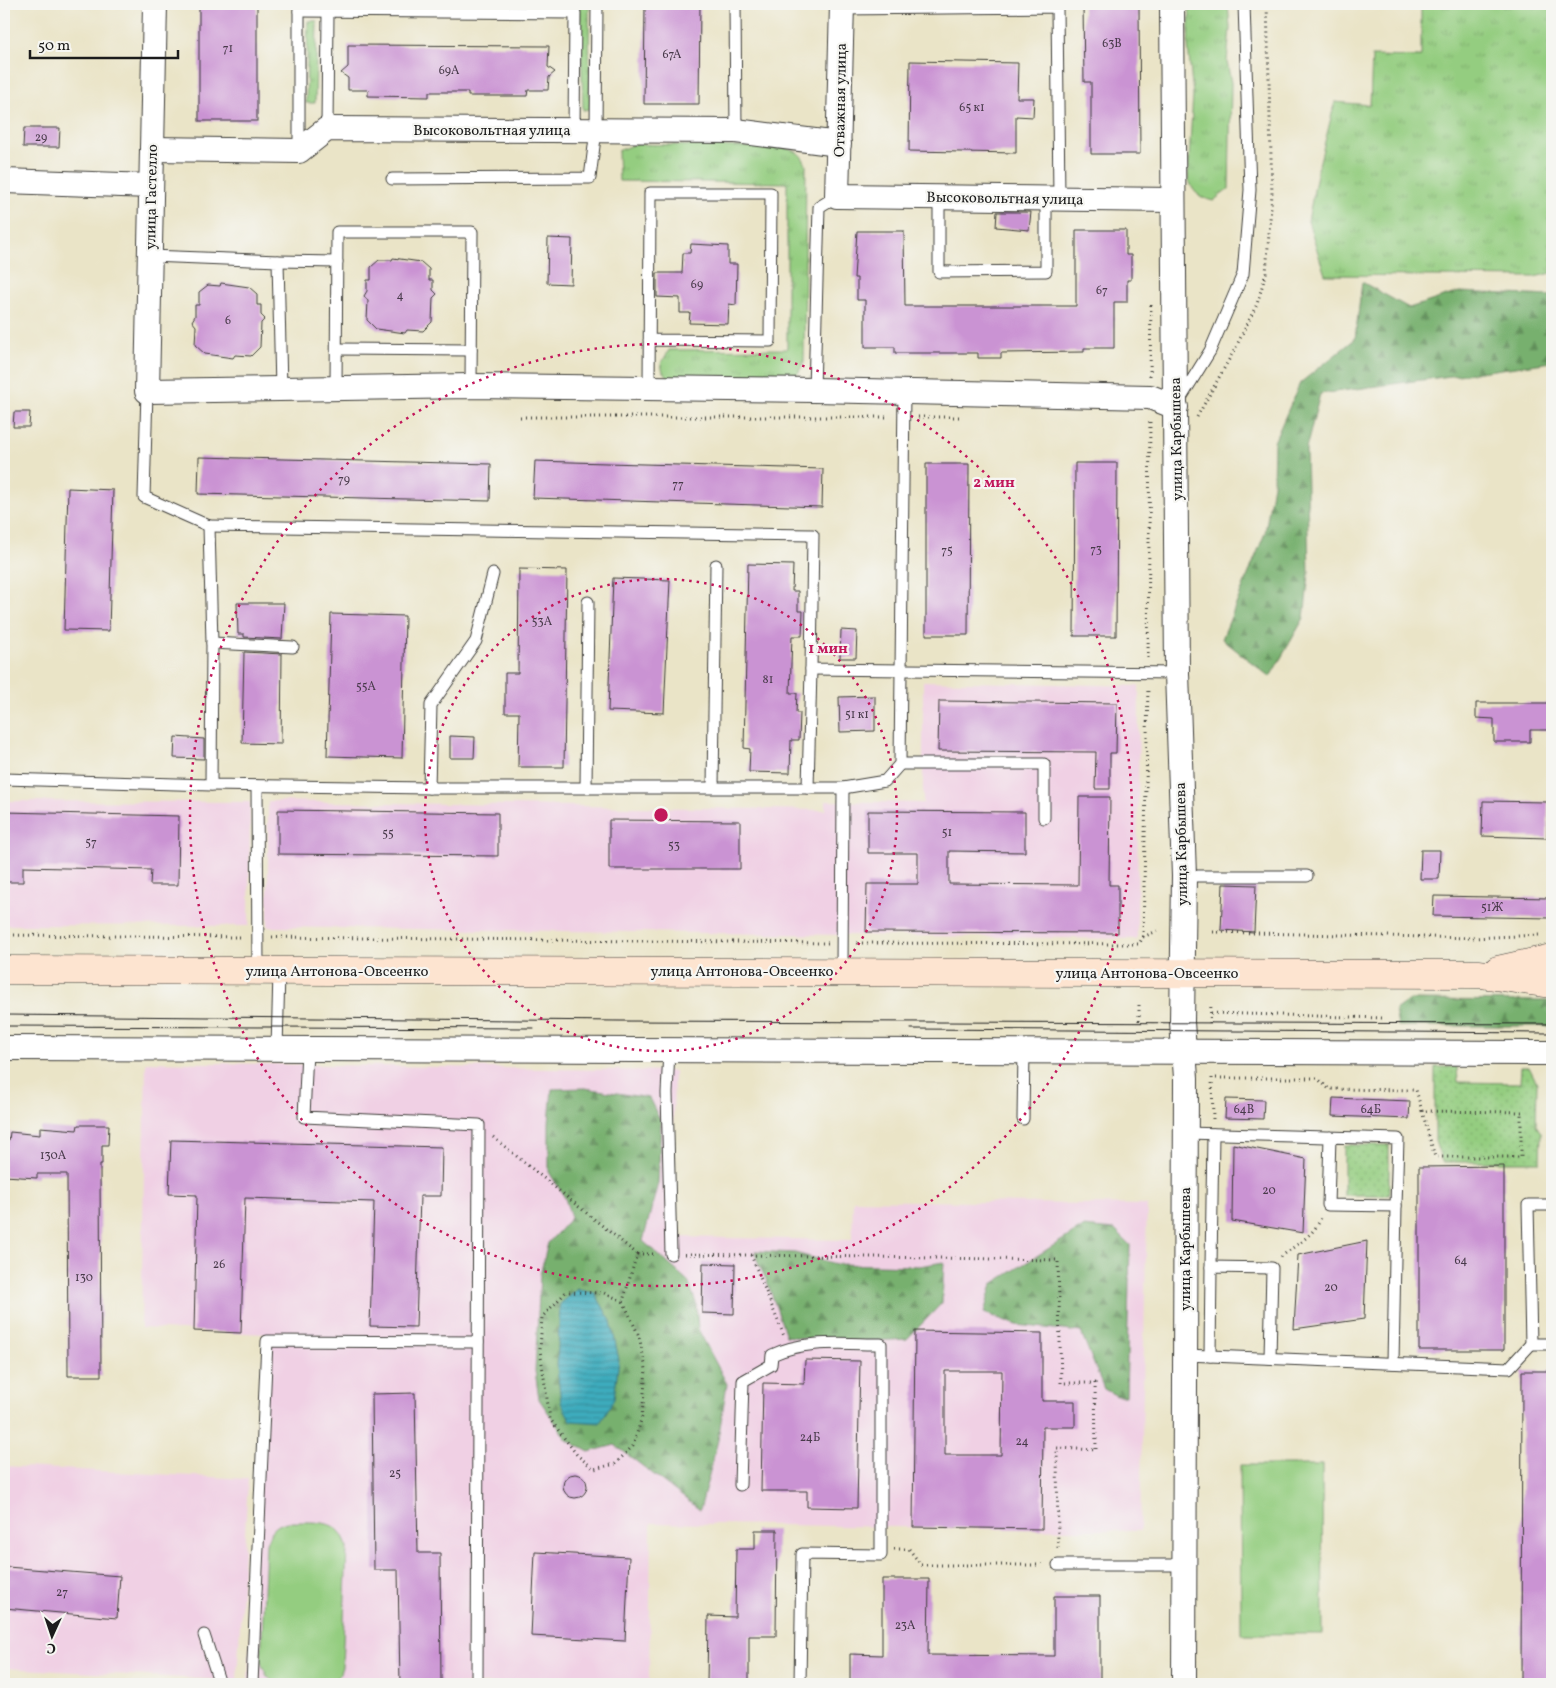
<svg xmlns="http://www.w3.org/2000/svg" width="1556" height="1688" font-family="Vollkorn,serif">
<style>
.built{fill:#f0d0e4}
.grass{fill:url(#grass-tufts);stroke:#58744e}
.forest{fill:url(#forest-firs);stroke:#4a6645}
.park{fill:url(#park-dots);stroke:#58744e}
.garden{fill:#94cd80;stroke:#58744e}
.water{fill:url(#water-rules);stroke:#2d646c}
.building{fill:#ca93d3;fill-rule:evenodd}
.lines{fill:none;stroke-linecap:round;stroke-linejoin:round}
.lane-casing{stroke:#3b3a36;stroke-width:13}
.street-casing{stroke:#3b3a36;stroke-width:26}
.secondary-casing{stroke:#3b3a36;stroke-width:29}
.path{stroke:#3b3a36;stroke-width:3;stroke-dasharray:1 4;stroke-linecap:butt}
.lane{stroke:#fff;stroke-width:11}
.street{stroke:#fff;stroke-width:24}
.secondary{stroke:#fde4d0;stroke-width:28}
.tram{stroke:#1c1c1c;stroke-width:1}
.ring{fill:none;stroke:#c2185b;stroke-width:2.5;stroke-dasharray:2.5 5}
.labels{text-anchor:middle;stroke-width:4.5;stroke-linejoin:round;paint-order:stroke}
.number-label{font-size:12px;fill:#483a4a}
.street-label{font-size:15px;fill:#1c1c1c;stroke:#f6f6f2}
.centre{fill:#c2185b;stroke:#f6f6f2;stroke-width:2.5}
.ring-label{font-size:15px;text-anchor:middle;font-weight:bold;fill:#c2185b;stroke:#f6f6f2;stroke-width:4.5;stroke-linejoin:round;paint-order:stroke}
</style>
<defs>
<pattern id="grass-tufts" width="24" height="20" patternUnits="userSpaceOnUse" patternTransform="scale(1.25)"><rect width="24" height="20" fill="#94cd80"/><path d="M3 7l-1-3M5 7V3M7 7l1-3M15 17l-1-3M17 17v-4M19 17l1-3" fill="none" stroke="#7faf6e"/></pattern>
<pattern id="forest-firs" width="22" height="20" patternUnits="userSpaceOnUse" patternTransform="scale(1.25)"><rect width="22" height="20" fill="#77b06e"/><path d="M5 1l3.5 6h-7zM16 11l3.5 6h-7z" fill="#618e5a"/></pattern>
<pattern id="park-dots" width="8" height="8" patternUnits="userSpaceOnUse" patternTransform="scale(1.25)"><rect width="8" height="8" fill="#94cd80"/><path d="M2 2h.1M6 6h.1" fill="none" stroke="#7faf6e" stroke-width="1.8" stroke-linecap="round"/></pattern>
<pattern id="water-rules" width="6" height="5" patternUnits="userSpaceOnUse" patternTransform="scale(1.25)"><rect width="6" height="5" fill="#3eacbd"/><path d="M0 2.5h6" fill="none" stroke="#338b99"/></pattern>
</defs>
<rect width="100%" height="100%" fill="#f6f6f2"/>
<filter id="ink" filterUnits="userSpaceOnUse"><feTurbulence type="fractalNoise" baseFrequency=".02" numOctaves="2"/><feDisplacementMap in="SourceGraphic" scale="10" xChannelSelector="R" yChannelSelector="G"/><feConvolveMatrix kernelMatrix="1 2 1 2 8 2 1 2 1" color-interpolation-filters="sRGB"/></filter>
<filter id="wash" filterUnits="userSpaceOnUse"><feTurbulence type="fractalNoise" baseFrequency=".0096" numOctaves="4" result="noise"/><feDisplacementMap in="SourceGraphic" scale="20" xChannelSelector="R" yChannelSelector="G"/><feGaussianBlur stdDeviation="1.12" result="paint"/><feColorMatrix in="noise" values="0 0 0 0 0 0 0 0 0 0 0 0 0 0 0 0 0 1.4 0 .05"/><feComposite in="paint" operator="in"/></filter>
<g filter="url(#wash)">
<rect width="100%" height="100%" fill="#eae4c7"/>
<g class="built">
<path d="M 923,681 L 1139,686 L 1137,939 L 268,927 L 268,801 L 826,810 L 826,801 L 923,803 Z"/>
<path d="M 4,801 L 250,802 L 249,926 L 4,925 Z"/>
<path d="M 146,1062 L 674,1071 L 671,1237 L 852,1240 L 853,1200 L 1147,1205 L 1140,1531 L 651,1523 L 649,1684 L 248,1684 L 265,1334 L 141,1328 Z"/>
<path d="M 4,1466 L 248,1479 L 237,1681 L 4,1668 Z"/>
</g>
<g class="grass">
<path d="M 503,4 L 589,4 L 590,109 L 583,110 L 580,5 Z"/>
<path d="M 1190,4 L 1228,4 L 1230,28 L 1227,62 L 1231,83 L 1229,189 L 1213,201 C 1198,197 1192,192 1188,176 L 1193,95 L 1188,46 Z"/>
<path d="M 1421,4 L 1552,4 L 1552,273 L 1534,277 L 1325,275 L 1308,221 L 1318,169 L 1335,102 L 1370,105 L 1372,56 L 1421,57 Z"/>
<path d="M 308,21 L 317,21 L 315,103 L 306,103 Z"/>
<path d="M 634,144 L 784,148 C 795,150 802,153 806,165 L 804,362 L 799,372 L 791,379 L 670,378 L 663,372 L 661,364 L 669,350 L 787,349 L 787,183 L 619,181 L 618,151 Z"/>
</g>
<g class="forest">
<path d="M 1362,282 L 1409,308 L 1459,292 L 1552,296 L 1552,362 L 1320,394 L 1306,449 L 1309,574 L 1304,618 L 1270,677 L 1222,639 L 1265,533 L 1273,484 L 1274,442 L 1300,383 L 1355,339 Z"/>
<path d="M 1409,1000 L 1552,1001 L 1552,1026 L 1398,1026 L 1395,1010 Z"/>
<path d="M 585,1088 L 649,1098 L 661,1122 L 658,1183 L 643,1241 L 688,1281 L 696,1303 L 698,1329 L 727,1384 L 718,1440 L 700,1510 L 615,1445 L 589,1452 L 567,1440 L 539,1399 L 535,1371 L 540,1275 L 548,1243 L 571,1218 L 565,1198 L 549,1172 L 549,1123 L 552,1089 Z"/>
<path d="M 1083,1227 L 1115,1230 L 1130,1245 L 1126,1396 L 1117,1396 L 1104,1389 L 1081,1332 L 1017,1325 L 984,1313 L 992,1284 Z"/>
<path d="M 755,1251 L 795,1253 L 836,1264 L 919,1266 L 944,1262 L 942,1303 L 907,1339 C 866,1342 826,1342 786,1336 L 767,1281 L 758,1263 Z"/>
</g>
<g class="park">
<path d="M 1435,1067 L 1457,1067 L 1458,1082 L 1520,1083 L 1521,1067 L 1529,1067 L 1537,1083 L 1536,1125 L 1541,1133 L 1540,1162 L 1442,1162 L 1435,1141 Z"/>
<rect x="1344" y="1145" width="45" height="50"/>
</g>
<g class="garden">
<path d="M 1240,1465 L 1322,1465 L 1323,1634 L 1241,1634 Z"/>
<path d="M 287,1522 C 313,1523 341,1516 347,1548 L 342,1667 L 339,1676 L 331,1684 L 274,1683 L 267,1676 L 261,1663 L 266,1544 C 270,1532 274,1525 287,1522 Z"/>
</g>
<path class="water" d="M 577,1289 L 595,1293 L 611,1321 L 619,1360 L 614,1399 L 600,1423 L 571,1421 L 561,1403 L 557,1367 L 560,1304 Z"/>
<g id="blocks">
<g class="building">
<rect x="199" y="4" width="58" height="117"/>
<path d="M 645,4 L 700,4 L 699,104 L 644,104 Z"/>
<path d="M 1083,4 L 1139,4 L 1140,154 L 1091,154 L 1091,82 L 1084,82 Z"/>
<path d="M 348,45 L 549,46 L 548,67 L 555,72 L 549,77 L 548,90 L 528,90 L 527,96 L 468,96 L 468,92 L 429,92 L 429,97 L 368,96 L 368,90 L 348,90 L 348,78 L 341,73 L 348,67 Z"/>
<path d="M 910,61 L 1018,63 L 1017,98 L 1034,98 L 1033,117 L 1016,116 L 1016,153 L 909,151 Z"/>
<path d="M 24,128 L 60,128 L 59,147 L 23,147 Z"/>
<path d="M 997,212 L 1031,212 L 1029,230 L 996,227 Z"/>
<path d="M 1076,230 L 1126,230 L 1126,255 L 1131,255 L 1131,280 L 1127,280 L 1127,302 L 1114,302 L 1114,348 L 1084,348 L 1084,352 L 1001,353 L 1001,358 L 978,358 L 978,353 L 895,353 L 895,347 L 865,347 L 865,300 L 857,300 L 857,278 L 854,278 L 857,231 L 904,231 L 905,306 L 1076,306 Z"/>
<path d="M 548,238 L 572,239 L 571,284 L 547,283 Z"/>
<path d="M 691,244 L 728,246 L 728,264 L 737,264 L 736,305 L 729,304 L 728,324 L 689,323 L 690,313 L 680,313 L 680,298 L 657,297 L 657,273 L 682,273 L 683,253 L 690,253 Z"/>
<path d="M 393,258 L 421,262 L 429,269 L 429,280 L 433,280 L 433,290 L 437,294 L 433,298 L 432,322 L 423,331 L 407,330 L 405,333 L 376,329 L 367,320 L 368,301 L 364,296 L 367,291 L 367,280 L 371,280 L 371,267 L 379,260 L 392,260 Z"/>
<path d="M 221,283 L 249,287 L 257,294 L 257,305 L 261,305 L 261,315 L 265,319 L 261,323 L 260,347 L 251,356 L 235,355 L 233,358 L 205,354 L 195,345 L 196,326 L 192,321 L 195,316 L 195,305 L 199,305 L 199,292 L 208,285 L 220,286 Z"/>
<path d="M 14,412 L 30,412 L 29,427 L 13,427 Z"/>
<path d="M 199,457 L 491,464 L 490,501 L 198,494 Z"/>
<path d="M 535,461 L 823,469 L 822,507 L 533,498 Z"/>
<path d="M 1075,463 L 1117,463 L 1116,636 L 1074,636 Z"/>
<path d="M 926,464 L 969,464 L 968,635 L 926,635 Z"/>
<path d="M 68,488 L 113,490 L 109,631 L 64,630 Z"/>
<path d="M 748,564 L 793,565 L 792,591 L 798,591 L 798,611 L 803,611 L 802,636 L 792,636 L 790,693 L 797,693 L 796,713 L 800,713 L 799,740 L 791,740 L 790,773 L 749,772 L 750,749 L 744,748 Z"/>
<path d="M 519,569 L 567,570 L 564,767 L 518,767 L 519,713 L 505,713 L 505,673 L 518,673 Z"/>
<path d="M 613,578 L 670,580 L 664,713 L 608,711 Z"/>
<path d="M 237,603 L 284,603 L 282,639 L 244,637 L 244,634 L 238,634 Z"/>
<path d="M 331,614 L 405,616 L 402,758 L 327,756 Z"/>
<path d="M 841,630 L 857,631 L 856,658 L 840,658 Z"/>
<path d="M 244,652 L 282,654 L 281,744 L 242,743 Z"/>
<path d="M 875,696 L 875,731 L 840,732 L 839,697 Z"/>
<path d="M 939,701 L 1117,703 L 1116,753 L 1110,753 L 1110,789 L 1095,789 L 1096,752 L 938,751 Z"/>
<path d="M 1476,703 L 1552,703 L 1552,730 L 1530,730 L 1530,742 L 1494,742 L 1494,719 L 1476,718 Z"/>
<path d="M 450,736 L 475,737 L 474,758 L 450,758 Z"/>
<path d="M 175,737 L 204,739 L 204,759 L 174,758 Z"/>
<path d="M 1079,797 L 1110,797 L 1109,885 L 1118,885 L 1118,933 L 866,932 L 867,884 L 918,884 L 918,853 L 868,853 L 868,811 L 1025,812 L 1025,852 L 949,851 L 949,884 L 1078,885 Z"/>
<path d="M 1483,801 L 1548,802 L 1547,838 L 1482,836 Z"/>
<path d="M 278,810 L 498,813 L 498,856 L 278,854 Z"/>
<path d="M 4,812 L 179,816 L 178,885 L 150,885 L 151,870 L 23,867 L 23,882 L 4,882 Z"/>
<path d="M 609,820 L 740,821 L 740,869 L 609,869 Z"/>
<path d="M 1421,850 L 1440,850 L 1439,879 L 1420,879 Z"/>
<path d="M 1223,884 L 1256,885 L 1254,932 L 1221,930 Z"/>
<path d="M 1434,896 L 1550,898 L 1550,918 L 1433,916 Z"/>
<path d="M 1333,1098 L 1410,1101 L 1409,1119 L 1332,1116 Z"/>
<path d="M 1226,1099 L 1264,1100 L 1263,1119 L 1225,1118 Z"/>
<path d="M 78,1125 L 109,1125 L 108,1145 L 102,1145 L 102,1164 L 100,1164 L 101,1376 L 68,1376 L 67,1174 L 37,1174 L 37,1178 L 4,1176 L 4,1140 L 9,1140 L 10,1132 L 40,1135 L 40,1127 L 77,1130 Z"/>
<path d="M 171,1140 L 442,1147 L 441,1196 L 420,1196 L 416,1327 L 370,1326 L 374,1202 L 245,1198 L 241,1333 L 194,1331 L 197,1195 L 169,1194 Z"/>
<path d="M 1233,1144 L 1306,1159 L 1303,1233 L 1232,1221 Z"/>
<path d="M 1504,1166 L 1504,1350 L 1419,1350 L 1419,1167 Z"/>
<path d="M 1367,1241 L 1364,1319 L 1294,1329 L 1298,1255 Z"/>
<path d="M 703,1263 L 735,1264 L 734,1314 L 702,1313 Z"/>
<path d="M 915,1331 L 1042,1333 L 1042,1401 L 1075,1401 L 1075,1427 L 1043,1427 L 1042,1529 L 913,1527 ZM 945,1371 L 1002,1371 L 1001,1455 L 945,1455 Z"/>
<path d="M 805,1360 L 860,1361 L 857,1508 L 807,1507 L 807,1491 L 761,1491 L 763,1383 L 804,1384 Z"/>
<path d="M 1522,1371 L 1552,1371 L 1552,1684 L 1521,1684 Z"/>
<path d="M 415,1393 L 418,1553 L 440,1553 L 441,1684 L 400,1684 L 398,1570 L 374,1570 L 372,1394 Z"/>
<circle cx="575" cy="1486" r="12"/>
<path d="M 755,1530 L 777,1530 L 776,1636 L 749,1636 L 749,1684 L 707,1684 L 708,1616 L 735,1617 L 736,1549 L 755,1549 Z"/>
<path d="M 535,1552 L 629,1557 L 625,1641 L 531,1636 Z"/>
<path d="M 7,1567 L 120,1576 L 117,1618 L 4,1608 Z"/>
<path d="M 882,1579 L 929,1579 L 928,1655 L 1054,1656 L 1054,1596 L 1100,1596 L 1100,1684 L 850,1684 L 850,1654 L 882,1655 Z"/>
</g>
</g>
</g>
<g filter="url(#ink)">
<use href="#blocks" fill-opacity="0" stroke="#3b3a36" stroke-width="1"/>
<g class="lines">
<g class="lane-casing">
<g id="lane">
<path d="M 735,4 L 736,131"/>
<path d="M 842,9 L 1057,7 L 1059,200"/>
<path d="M 299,11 L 575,13 L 574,130"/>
<path d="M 327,129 L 328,11"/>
<path d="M 299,149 L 299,4"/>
<path d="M 392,179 L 590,178 L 596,130 L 597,4"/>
<path d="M 939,198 L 939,272 L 1046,271 L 1046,199"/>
<path d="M 150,256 L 278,261 L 281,389"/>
<path d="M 278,261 L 337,262"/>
<path d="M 337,349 L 471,350"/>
<path d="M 649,388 L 650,193 L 771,193 L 770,341 L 649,340"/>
<path d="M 336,389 L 337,232 L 472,232 L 471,386"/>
<path d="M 814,390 L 819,207 L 837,196"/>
<path d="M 147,391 L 144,497 L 209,526 L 212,643 L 211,785 L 429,788 L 843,788 L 842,971"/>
<path d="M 1179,401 L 1210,351 L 1243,274 L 1250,190 L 1244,4"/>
<path d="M 209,526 L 813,535 L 811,669 L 1177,673"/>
<path d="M 212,643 L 293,647"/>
<path d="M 900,764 L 1044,764 L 1044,818"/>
<path d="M 4,779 L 211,785"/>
<path d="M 257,786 L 258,972"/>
<path d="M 586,787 L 588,602"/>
<path d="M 713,787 L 716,565"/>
<path d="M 429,788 L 431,705 L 476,641 L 493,574"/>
<path d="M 808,788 L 811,669"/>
<path d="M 843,788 L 885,781 L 900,764 L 904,392"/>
<path d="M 1184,876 L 1307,876"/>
<path d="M 277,1049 L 279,972"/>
<path d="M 307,1050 L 304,1117 L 479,1125 L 477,1684"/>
<path d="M 669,1050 L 667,1093 L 671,1254"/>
<path d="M 1023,1119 L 1024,1050"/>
<path d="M 1186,1133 L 1398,1139 L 1396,1206 L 1328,1205 L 1330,1137"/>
<path d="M 1552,1205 L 1528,1205 L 1531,1344 L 1552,1344"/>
<path d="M 1211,1267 L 1213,1134"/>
<path d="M 1185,1355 L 1509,1368 L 1531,1344"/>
<path d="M 1210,1356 L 1211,1267 L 1272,1268 L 1270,1358"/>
<path d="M 1393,1363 L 1396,1206"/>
<path d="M 740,1485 L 743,1381 L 771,1365 L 772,1355 C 805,1339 845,1344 881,1344 L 881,1555 L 802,1554 L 800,1684"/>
<path d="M 1058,1565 L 1185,1565"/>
<path d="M 204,1635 L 220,1684"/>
<path d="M 252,1684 L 267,1341 L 478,1342"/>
</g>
</g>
<g class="street-casing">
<g id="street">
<path d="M 155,4 L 147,391 L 471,386 L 814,390 L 1150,397 L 1176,407"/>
<path d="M 842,4 L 837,196 L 1172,200"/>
<path d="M 1172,4 L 1177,673 L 1184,876 L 1182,1022 L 1186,1078 L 1184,1684"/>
<path d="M 152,149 L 299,151 L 327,129 L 736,131 L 839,144"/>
<path d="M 4,181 L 151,186"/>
<path d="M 4,1048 L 1552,1053"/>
</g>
</g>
<g class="secondary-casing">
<g id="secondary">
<path d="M 4,970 L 1480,974 L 1552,984"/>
<path d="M 1498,970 L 1552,958"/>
</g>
</g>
<g class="path">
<path d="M 1150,376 L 1151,302"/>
<path d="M 520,417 L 889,417"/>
<path d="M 918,417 L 959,417"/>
<path d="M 1197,417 L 1236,347 L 1257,304 L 1266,273 L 1272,194 L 1267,4"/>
<path d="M 1148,658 L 1150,420"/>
<path d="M 1213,932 L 1471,938 L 1540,935"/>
<path d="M 4,935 L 243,937"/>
<path d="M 272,937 L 828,943"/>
<path d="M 1143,937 L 1148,687"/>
<path d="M 857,943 L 1139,944 L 1143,937 L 1157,931"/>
<path d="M 1139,1005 L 1139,1022"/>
<path d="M 1211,1013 L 1383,1018"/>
<path d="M 1210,1023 L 1211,1004"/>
<path d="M 1422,1111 L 1435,1157 L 1521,1157 L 1521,1112"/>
<path d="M 1213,1119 L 1212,1078 L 1317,1078 L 1329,1089 L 1416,1090 L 1422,1111 L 1525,1112"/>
<path d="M 493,1137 L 637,1254 L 623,1301 L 639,1336 L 646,1369 L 642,1417 L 633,1446 L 615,1464 L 594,1469 L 577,1455 L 550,1419 L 540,1350 L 542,1317 L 566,1292 L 604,1293 L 623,1301"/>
<path d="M 637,1254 L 656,1254"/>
<path d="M 685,1254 L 1058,1260 L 1061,1383 L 1095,1383 L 1096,1450 L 1057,1448 L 1058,1550"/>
<path d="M 751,1255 L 784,1336"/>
<path d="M 1281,1257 C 1296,1244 1313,1237 1321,1218"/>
<path d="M 894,1549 L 909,1549 L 921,1565 L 1045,1565"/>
</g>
<use href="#lane" class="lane"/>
<use href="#street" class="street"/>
<use href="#secondary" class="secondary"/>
<g class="tram">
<path d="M 4,1015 L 619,1021 L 1552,1024"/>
<path d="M 4,1026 L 534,1028"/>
<path d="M 911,1029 L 1552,1033"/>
</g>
</g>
</g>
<g class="ring">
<circle cx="661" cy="815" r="236"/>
<circle cx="661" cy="815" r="471"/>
</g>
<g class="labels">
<g class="number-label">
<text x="1112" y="47">63В</text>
<text x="228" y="52">71</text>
<text x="672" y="58">67А</text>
<text x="449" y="74">69А</text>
<text x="972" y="111">65 к1</text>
<text x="41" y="141">29</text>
<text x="697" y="288">69</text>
<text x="1102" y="294">67</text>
<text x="400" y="299">4</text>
<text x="228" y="324">6</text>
<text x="344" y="483">79</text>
<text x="678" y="488">77</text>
<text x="1096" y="553">73</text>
<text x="947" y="554">75</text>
<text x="542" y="625">53А</text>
<text x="768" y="683">81</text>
<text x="366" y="690">55А</text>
<text x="857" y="718">51 к1</text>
<text x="947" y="836">51</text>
<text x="388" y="837">55</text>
<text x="91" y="846">57</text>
<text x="674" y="849">53</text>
<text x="1492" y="911">51Ж</text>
<text x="1244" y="1113">64В</text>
<text x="1371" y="1113">64Б</text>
<text x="53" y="1159">130А</text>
<text x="1269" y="1194">20</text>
<text x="1461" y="1264">64</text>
<text x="219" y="1268">26</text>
<text x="84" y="1281">130</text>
<text x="1331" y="1291">20</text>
<text x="810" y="1441">24Б</text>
<text x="1022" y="1445">24</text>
<text x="395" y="1477">25</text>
<text x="62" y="1596">27</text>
<text x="905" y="1629">23А</text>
</g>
<g class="street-label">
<text transform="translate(840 100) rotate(-89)" y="5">Отважная улица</text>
<text x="492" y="135">Высоковольтная улица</text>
<text transform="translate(151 197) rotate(-89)" y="5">улица Гастелло</text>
<text transform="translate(1005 198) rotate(1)" y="5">Высоковольтная улица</text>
<text transform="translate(1176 439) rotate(-91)" y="5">улица Карбышева</text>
<text transform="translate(1181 844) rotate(-91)" y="5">улица Карбышева</text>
<text x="337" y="976">улица Антонова-Овсеенко</text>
<text x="742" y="976">улица Антонова-Овсеенко</text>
<text x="1147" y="978">улица Антонова-Овсеенко</text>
<text transform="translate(1185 1249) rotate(-90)" y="5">улица Карбышева</text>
</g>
</g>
<circle cx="661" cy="815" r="8" class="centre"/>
<g class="ring-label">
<text x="994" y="487">2 мин</text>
<text x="828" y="653">1 мин</text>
</g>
<rect width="1556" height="1688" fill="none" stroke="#f6f6f2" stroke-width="20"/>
<g transform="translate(52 1636) rotate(183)" stroke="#f6f6f2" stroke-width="4" paint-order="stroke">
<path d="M0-4L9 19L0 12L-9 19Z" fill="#1c1c1c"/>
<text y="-8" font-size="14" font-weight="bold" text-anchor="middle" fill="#1c1c1c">С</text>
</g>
<path d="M30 50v8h148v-8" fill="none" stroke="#1c1c1c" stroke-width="2.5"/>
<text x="38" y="50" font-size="15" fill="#1c1c1c" stroke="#f6f6f2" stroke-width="4" paint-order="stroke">50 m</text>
</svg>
